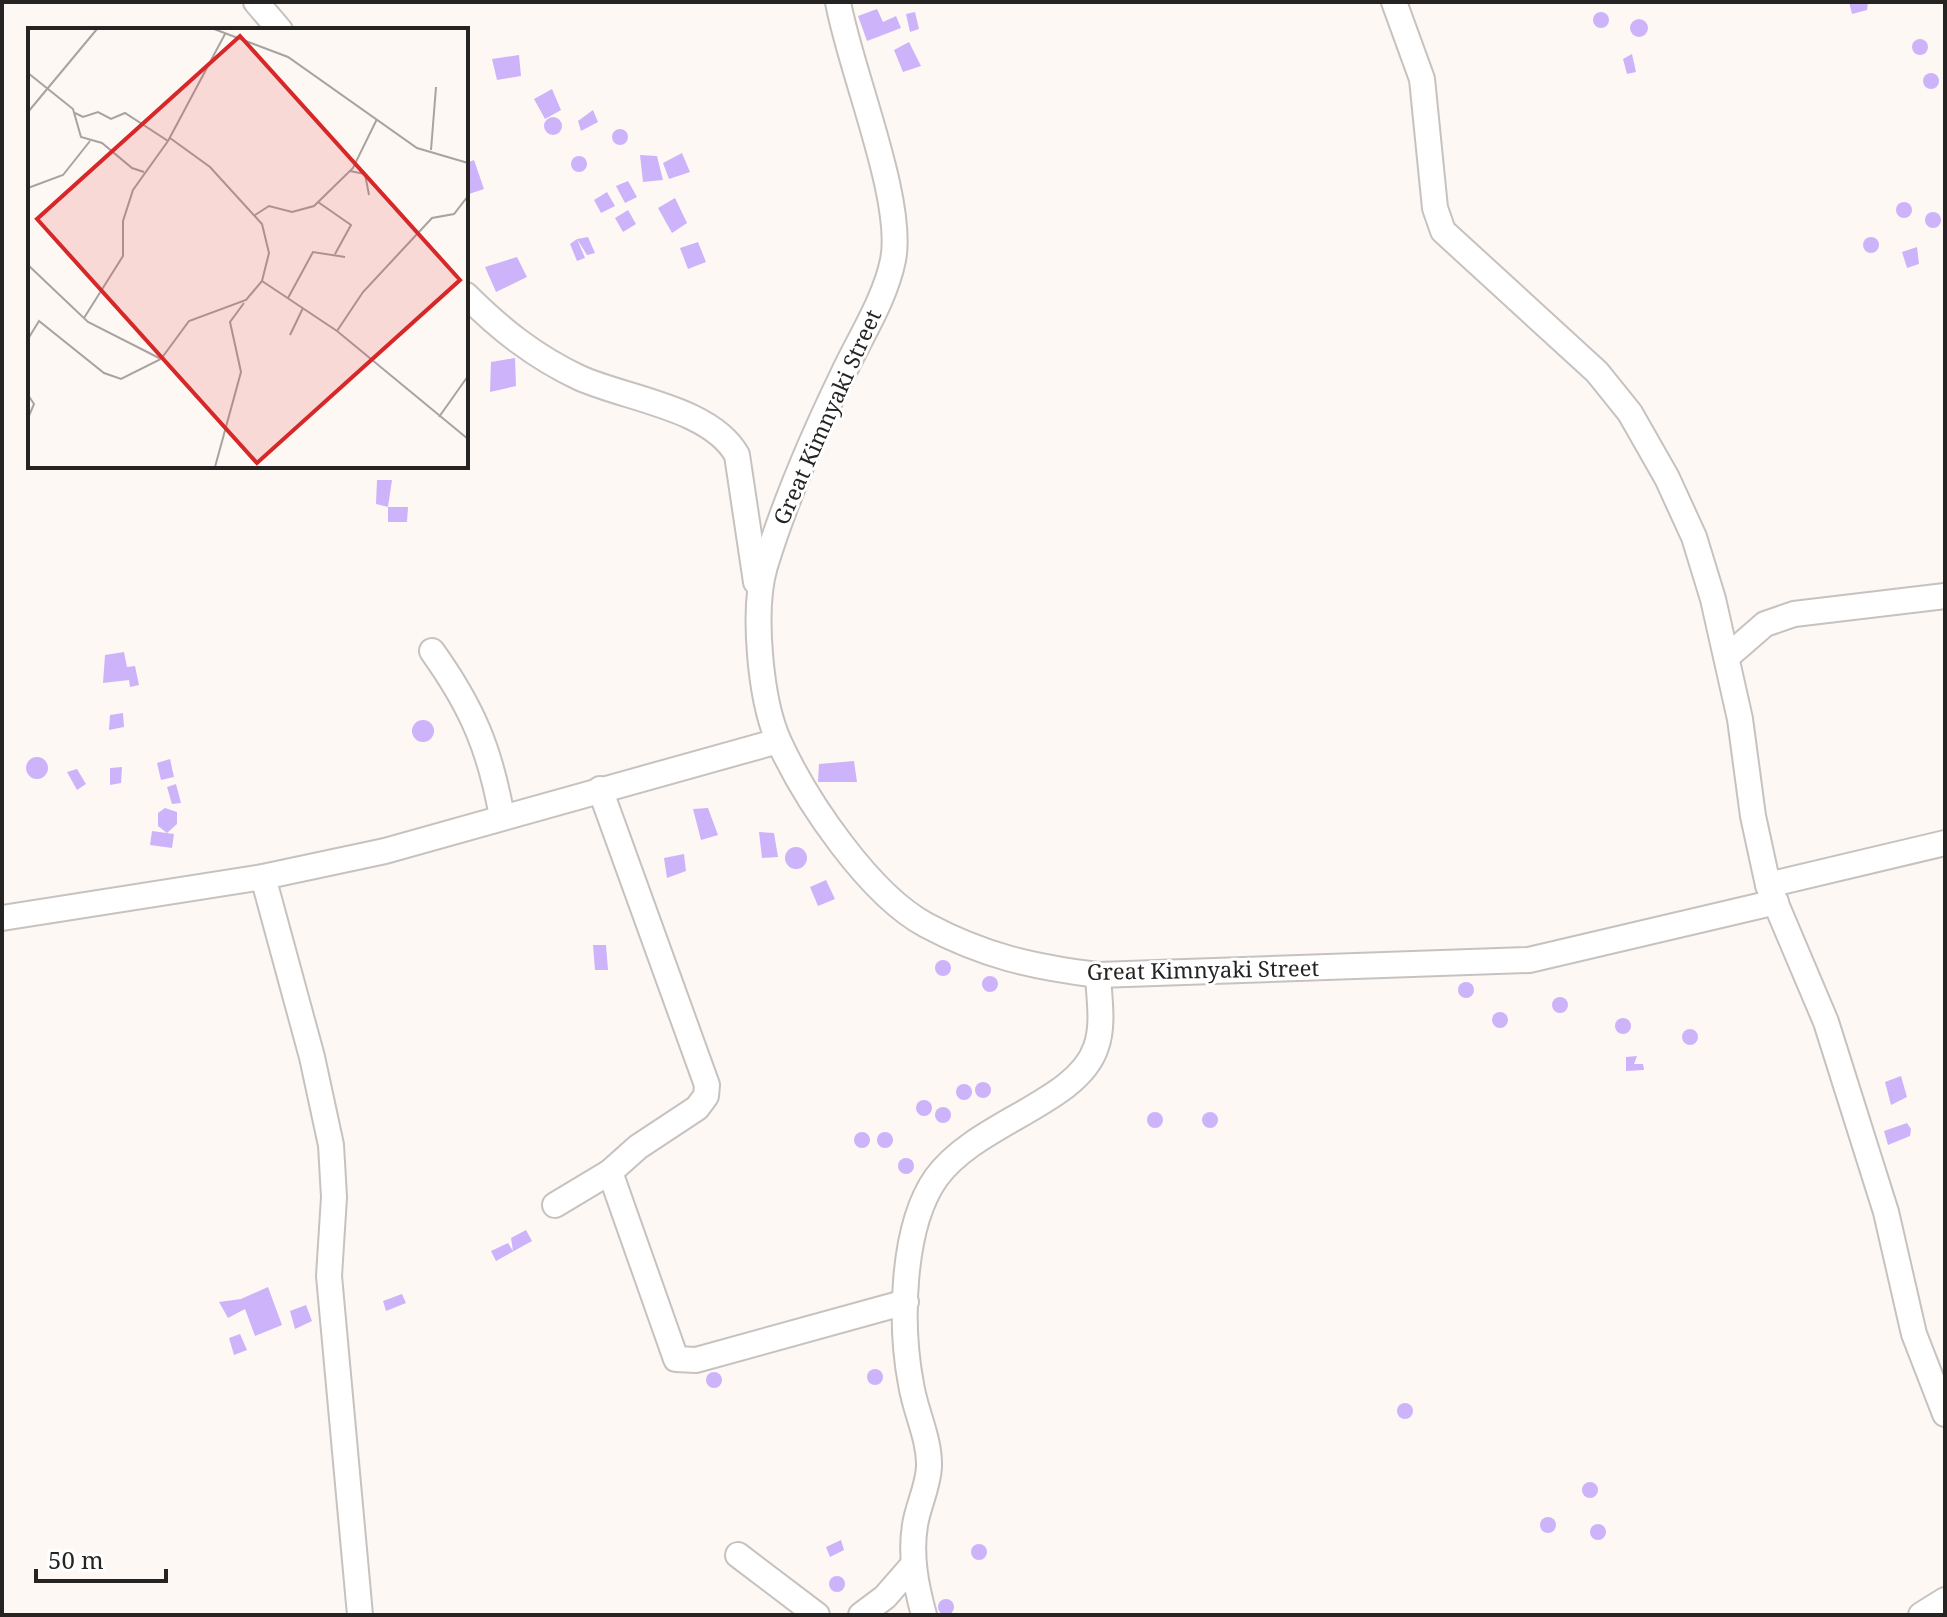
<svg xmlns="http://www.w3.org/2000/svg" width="1947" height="1617" font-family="'Noto Serif',serif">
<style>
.building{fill:#cdb3fa}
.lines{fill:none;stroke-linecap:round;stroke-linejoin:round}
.minor-casing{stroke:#c7c2bf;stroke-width:28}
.minor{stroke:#fff;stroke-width:24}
.labels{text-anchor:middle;stroke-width:6;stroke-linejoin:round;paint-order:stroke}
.street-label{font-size:22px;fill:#262423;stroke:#fff}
.inset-road{fill:none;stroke:#a8a3a1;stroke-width:2}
.view{fill:#d62828;fill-opacity:0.15;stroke:#d62828;stroke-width:4}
.inset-edge{fill:none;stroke:#262423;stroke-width:4}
</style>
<rect width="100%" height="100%" fill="#fef8f5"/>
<g class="building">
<path d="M 1849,2 L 1868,2 L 1867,10 L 1852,14 Z"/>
<path d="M 877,9 L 883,22 L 896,16 L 901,28 L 867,41 L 858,16 Z"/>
<path d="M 915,12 L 919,29 L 910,32 L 906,14 Z"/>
<circle cx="1601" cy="20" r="8"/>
<circle cx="1639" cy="28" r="9"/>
<circle cx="1920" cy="47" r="8"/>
<path d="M 909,42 L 921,66 L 903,72 L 894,50 Z"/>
<path d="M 1632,54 L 1636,72 L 1627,74 L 1623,59 Z"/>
<path d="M 519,55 L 521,76 L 497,80 L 492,59 Z"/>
<circle cx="1931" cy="81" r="8"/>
<path d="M 552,89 L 561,110 L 545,119 L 534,99 Z"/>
<path d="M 593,110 L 598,122 L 581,131 L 578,121 Z"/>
<circle cx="553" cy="126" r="9"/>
<circle cx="620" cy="137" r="8"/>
<path d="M 682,153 L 690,172 L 669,179 L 663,163 Z"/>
<path d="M 640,155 L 657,156 L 663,180 L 643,182 Z"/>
<circle cx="579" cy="164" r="8"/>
<path d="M 474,160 L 484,189 L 466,195 L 466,163 Z"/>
<path d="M 628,181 L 637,197 L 625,203 L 616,186 Z"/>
<path d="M 607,192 L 615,206 L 601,213 L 594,200 Z"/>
<path d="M 675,198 L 687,223 L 672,233 L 658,208 Z"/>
<circle cx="1904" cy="210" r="8"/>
<path d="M 628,210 L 636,224 L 623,232 L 615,218 Z"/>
<circle cx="1933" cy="220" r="8"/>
<path d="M 588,237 L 595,253 L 587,255 L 577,239 Z"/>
<circle cx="1871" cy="245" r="8"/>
<path d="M 577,239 L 585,258 L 577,261 L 570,244 Z"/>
<path d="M 698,242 L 706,262 L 688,269 L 680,248 Z"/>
<path d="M 1917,247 L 1919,264 L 1907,268 L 1902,252 Z"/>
<path d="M 517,257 L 527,277 L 496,292 L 485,267 Z"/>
<path d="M 515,358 L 516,386 L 490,392 L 491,362 Z"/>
<path d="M 377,480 L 392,480 L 388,507 L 376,504 Z"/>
<path d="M 388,507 L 408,507 L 407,522 L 388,522 Z"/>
<path d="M 124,652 L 127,667 L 135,666 L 139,685 L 130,687 L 129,680 L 103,683 L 105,655 Z"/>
<path d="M 123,713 L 124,727 L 109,730 L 110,715 Z"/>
<circle cx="423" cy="731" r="11"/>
<circle cx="37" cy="768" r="11"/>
<path d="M 170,759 L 174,777 L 161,780 L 157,763 Z"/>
<path d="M 854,761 L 857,782 L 818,782 L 819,764 Z"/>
<path d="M 122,767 L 121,783 L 110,785 L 110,768 Z"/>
<path d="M 77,769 L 86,784 L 77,790 L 67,772 Z"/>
<path d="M 176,784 L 181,803 L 172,804 L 167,787 Z"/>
<path d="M 165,808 L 177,812 L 177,824 L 167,833 L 158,826 L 158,813 Z"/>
<path d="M 708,808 L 718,835 L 701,840 L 693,809 Z"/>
<path d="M 152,831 L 174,834 L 172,848 L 150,845 Z"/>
<path d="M 759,832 L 774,833 L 778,857 L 762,858 Z"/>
<circle cx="796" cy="858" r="11"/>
<path d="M 684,854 L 686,871 L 667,878 L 664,858 Z"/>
<path d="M 826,880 L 835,899 L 818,906 L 810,887 Z"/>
<path d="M 593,945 L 606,945 L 608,970 L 595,970 Z"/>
<circle cx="943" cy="968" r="8"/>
<circle cx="990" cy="984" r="8"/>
<circle cx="1466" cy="990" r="8"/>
<circle cx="1560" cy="1005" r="8"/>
<circle cx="1500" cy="1020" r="8"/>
<circle cx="1623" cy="1026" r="8"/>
<circle cx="1690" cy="1037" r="8"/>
<path d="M 1637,1056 L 1634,1064 L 1643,1064 L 1644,1070 L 1626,1071 L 1626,1057 Z"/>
<path d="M 1901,1076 L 1907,1097 L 1891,1105 L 1885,1082 Z"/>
<circle cx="983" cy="1090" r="8"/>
<circle cx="964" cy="1092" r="8"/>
<circle cx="924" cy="1108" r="8"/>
<circle cx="943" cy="1115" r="8"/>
<circle cx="1155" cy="1120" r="8"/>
<circle cx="1210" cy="1120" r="8"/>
<path d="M 1907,1123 L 1911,1129 L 1910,1136 L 1888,1145 L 1884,1131 Z"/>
<circle cx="885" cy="1140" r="8"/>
<circle cx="862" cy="1140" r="8"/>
<circle cx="906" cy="1166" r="8"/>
<path d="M 526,1230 L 532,1241 L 496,1261 L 491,1251 L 508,1243 L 513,1251 L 511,1238 Z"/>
<path d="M 268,1287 L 282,1325 L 255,1336 L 245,1309 L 228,1318 L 219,1302 L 241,1299 Z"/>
<path d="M 402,1294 L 406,1303 L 386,1311 L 383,1301 Z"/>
<path d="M 306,1305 L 312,1321 L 295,1329 L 290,1311 Z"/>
<path d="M 240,1334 L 247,1350 L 234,1355 L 229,1338 Z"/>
<circle cx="875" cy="1377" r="8"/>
<circle cx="714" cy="1380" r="8"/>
<circle cx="1405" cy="1411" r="8"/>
<circle cx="1590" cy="1490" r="8"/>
<circle cx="1548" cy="1525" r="8"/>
<circle cx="1598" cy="1532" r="8"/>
<path d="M 841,1540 L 844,1550 L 830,1557 L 826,1547 Z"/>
<circle cx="979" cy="1552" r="8"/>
<circle cx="837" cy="1584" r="8"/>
<circle cx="946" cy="1607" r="8"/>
</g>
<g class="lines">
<g class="minor-casing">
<g id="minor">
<path d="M 256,2 L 280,30"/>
<path d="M 838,2 C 850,70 905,200 893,260 C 885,300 859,339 842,376 C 812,438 785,501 765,566 C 752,610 760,702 780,744 C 807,802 869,894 926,925 C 984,956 1033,967 1098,975 L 1529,960 L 1776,902"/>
<path d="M 1394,2 L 1422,79 L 1435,208 L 1443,231 L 1597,372 L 1630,413 L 1667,478 L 1694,537 L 1713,599 L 1740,719 L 1753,816 L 1768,885 L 1826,1022 L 1886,1212 L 1914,1334 L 1945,1414"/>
<path d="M 466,295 C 500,329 535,357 580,378 C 627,399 711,408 737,455 L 756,582"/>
<path d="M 432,651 C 472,707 490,749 502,817"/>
<path d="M 1727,657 L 1765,624 L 1794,614 L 1945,596"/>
<path d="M 263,877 L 312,1057 L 331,1145 L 334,1197 L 329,1276 L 360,1615"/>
<path d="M 1768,885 L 1945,843"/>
<path d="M 2,918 L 263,877 L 385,851 L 778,741"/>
<path d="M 610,1172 L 676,1359 L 696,1360 L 906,1302"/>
<path d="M 555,1205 L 610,1172 L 638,1147 L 697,1108 L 706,1096 L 707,1085 L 600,789"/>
<path d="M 738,1555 L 817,1615"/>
<path d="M 861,1615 L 885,1597 L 913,1565"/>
<path d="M 924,1615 C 916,1586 910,1556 915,1525 C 918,1506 928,1487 929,1467 C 930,1439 915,1411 911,1384 C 900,1326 901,1228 936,1178 C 976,1122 1078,1103 1096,1047 C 1104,1025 1099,998 1098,975"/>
<path d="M 1921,1615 L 1945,1600"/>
</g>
</g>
<use href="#minor" class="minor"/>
</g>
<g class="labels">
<g class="street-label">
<text transform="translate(827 417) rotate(-66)" y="8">Great Kimnyaki Street</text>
<text transform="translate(1203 970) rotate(-1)" y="8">Great Kimnyaki Street</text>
</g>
</g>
<g transform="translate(28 28)">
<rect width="440" height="440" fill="#fef8f5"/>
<path class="inset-road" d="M 186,1 L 260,29 L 389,120 L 440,135M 0,45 L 45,81 L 53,109 L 74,115 L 104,140 L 116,144M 0,84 L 69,1M 47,85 L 55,89 L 70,84 L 83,91 L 97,85 L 140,113M 403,122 L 408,59M 322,143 L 337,146 L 341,167M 0,160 L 35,147 L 62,113M 290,174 L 323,197 L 307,226M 227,187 L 241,178 L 264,184 L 286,178 L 325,140 L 349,91M 0,237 L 60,294 L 133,331M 234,253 L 309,303 L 440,411M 260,270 L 285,224 L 317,229M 56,290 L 95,228 L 95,193 L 105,162 L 140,113 L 197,6M 309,303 L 335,264 L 404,190 L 426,186 L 440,168M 262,307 L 275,280M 0,311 L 11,293 L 76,345 L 93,351 L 133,331 L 161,293 L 218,272 L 234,253 L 241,225 L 234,196 L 182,139 L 142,110M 0,367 L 6,376 L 0,390M 411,389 L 440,348M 187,439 L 213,344 L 202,294 L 216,275"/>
<path class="view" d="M 212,8 L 432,252 L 229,435 L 9,191 Z"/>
<rect width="440" height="440" class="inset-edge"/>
</g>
<rect width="1947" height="1617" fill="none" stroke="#262423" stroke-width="8"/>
<path d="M36 1569v12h130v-12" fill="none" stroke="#262423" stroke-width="4"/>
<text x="48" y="1569" font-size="24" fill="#262423" stroke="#ffffff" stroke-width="6" paint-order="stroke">50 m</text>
</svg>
